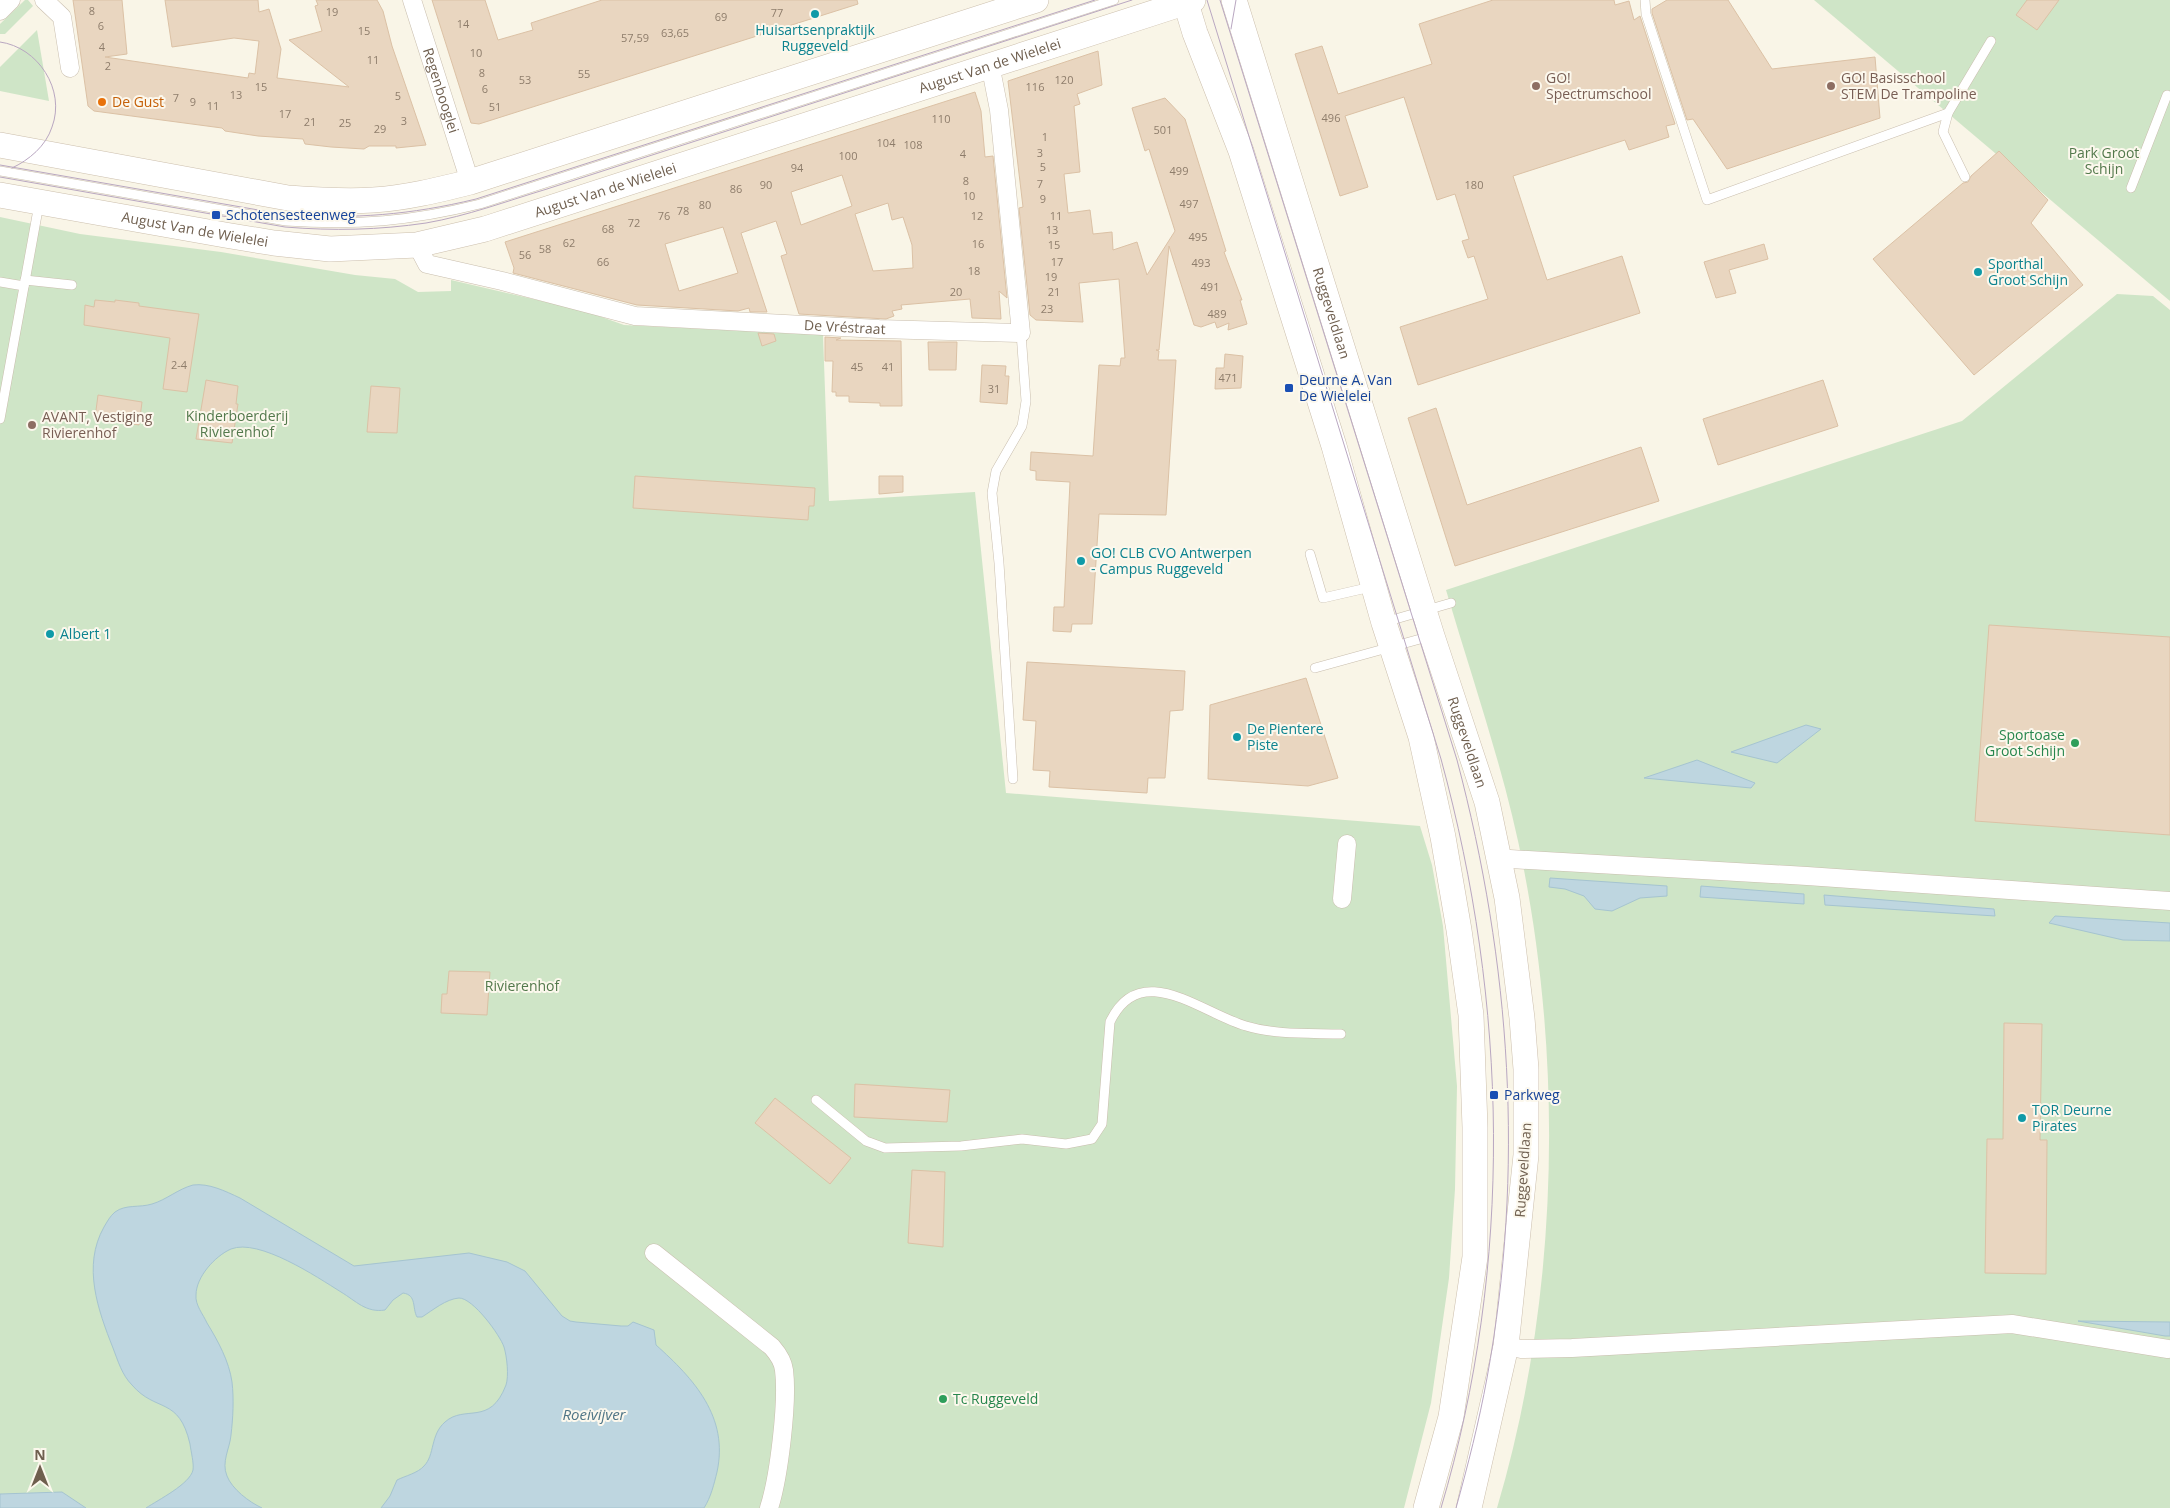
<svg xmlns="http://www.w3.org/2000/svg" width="2170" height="1508" font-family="'Open Sans',sans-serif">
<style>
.green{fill:#cfe5c7}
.water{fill:#bed6e0;stroke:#a5c4d0}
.building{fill:#e9d6c0;stroke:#dbc1a5;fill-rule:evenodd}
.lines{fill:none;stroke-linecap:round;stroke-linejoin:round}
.lane-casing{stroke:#c9beae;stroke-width:10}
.street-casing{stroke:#c9beae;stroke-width:19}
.secondary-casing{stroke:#ccbfad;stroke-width:26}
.lane{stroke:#fff;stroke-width:9}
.street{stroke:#fff;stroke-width:18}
.secondary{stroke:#fff;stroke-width:25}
.tram{stroke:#b9a7c1;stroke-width:1}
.culture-dot{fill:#0f9aa8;stroke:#fcf8ed;stroke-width:2}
.education-dot{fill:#8d6e63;stroke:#fcf8ed;stroke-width:2}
.food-dot{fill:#e8710a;stroke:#fcf8ed;stroke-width:2}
.transit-dot{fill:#1a4fb4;stroke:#fcf8ed;stroke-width:2}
.leisure-dot{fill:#2e9e5b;stroke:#fcf8ed;stroke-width:2}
.labels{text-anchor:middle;stroke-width:4;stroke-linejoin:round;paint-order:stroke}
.number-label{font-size:11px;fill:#8e7d6b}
.culture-label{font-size:14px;fill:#0d838f;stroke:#fcf8ed;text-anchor:start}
.street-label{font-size:14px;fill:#6f5f4f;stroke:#fcf8ed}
.education-label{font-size:14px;fill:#785e54;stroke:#fcf8ed;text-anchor:start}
.food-label{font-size:14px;fill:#c56008;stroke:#fcf8ed;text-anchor:start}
.park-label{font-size:14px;fill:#53794c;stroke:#fcf8ed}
.transit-label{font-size:14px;fill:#164399;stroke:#fcf8ed;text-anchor:start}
.leisure-label{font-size:14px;fill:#27864d;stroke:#fcf8ed;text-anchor:end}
.water-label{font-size:15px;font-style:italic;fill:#4f7586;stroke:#fcf8ed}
</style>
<rect width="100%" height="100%" fill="#f9f5e7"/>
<g class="green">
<path d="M 25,0 L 28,0 L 33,6 L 5,34 L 0,34 L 0,24 Z"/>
<path d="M 1814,0 L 2170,0 L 2170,301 Z"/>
<path d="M 37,30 L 49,101 L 0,91 L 0,67 Z"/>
<path d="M 0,217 L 80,234 L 221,252 L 355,275 L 395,279 L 418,292 L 451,291 L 451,280 L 585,311 L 624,325 L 823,335 L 829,501 L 975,492 L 1006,793 L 1420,826 L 1432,865 L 1443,926 L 1457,1086 L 1455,1189 L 1449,1278 L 1431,1403 L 1404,1508 L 0,1508 Z"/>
<path d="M 2117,294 L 2153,296 L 2170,310 L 2170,1508 L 1497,1508 C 1557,1306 1564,1077 1524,870 C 1506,775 1473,682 1446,590 L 1962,421 Z"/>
</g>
<g class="water">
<path d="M 1806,725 L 1821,729 L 1777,763 L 1731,752 Z"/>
<path d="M 1697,760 L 1755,783 L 1751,788 L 1644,778 Z"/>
<path d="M 1550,878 L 1667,886 L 1667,896 L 1640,898 L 1612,911 L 1595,909 L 1584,896 L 1565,889 L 1549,887 Z"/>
<path d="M 1701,886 L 1804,894 L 1804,904 L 1700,897 Z"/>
<path d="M 1824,895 L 1994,909 L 1995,916 L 1825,905 Z"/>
<path d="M 2055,916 L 2170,923 L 2170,941 L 2123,940 L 2049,923 Z"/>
<path d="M 193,1185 C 209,1183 225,1191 240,1198 L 354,1266 L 469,1253 L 507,1262 L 525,1271 L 562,1316 L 570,1321 L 576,1322 L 621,1326 L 628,1326 L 633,1322 L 654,1330 L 656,1345 C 694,1379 729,1417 717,1472 C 714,1484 711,1497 704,1508 L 381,1508 L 390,1496 L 397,1480 C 405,1476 418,1473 424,1466 C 435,1455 430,1435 445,1422 C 465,1404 490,1427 506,1385 C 509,1376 507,1357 504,1347 C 500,1335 473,1298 459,1298 C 446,1299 433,1310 422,1317 L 417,1317 C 412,1308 417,1295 403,1293 L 393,1300 L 385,1310 C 366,1313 356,1301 341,1292 C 317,1277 259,1238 231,1249 C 215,1256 196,1277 196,1295 C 195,1305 203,1314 207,1323 C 218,1341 229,1361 232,1382 C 234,1399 233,1418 231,1435 C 230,1448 221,1462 227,1476 C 232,1489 249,1502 262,1508 L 146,1508 C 158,1500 190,1484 193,1470 C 194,1463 191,1452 190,1444 C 179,1396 156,1413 132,1385 C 122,1375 118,1361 113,1348 C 98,1310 82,1266 104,1227 C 107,1222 110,1216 115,1212 C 126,1204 139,1208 152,1204 C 166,1200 178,1189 193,1185 Z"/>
<path d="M 2078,1321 L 2170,1322 L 2170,1336 L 2165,1336 Z"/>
<path d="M 62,1492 L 86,1508 L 0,1508 L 0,1494 Z"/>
</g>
<g class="building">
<path d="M 73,0 L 122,0 L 127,54 L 105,57 L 248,78 L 249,73 L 255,74 L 259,41 L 234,38 L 172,47 L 165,0 L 258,0 L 259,12 L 269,9 L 281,49 L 277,78 L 349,87 L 289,40 L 322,31 L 315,6 L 318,5 L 316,0 L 377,0 L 383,11 L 392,46 L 426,145 L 396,148 L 396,146 L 369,146 L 364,149 L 331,147 L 305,144 L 303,139 L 258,136 L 225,131 L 222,128 L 94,111 L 88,106 Z"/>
<path d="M 432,0 L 485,0 L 498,40 L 533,30 L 531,23 L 602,0 L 857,0 L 858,4 L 479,124 L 471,123 Z"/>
<path d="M 1493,0 L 1614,0 L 1615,5 L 1629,1 L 1634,20 L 1640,16 L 1675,124 L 1666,126 L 1669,137 L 1629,150 L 1625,140 L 1513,176 L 1547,280 L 1622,256 L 1640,313 L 1418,385 L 1400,327 L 1488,299 L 1474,256 L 1468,258 L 1462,241 L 1469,239 L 1455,194 L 1437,200 L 1404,97 L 1345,116 L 1368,187 L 1340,196 L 1295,54 L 1322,46 L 1338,94 L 1432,64 L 1419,24 Z"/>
<path d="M 1667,0 L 1728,0 L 1772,69 L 1875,57 L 1880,118 L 1727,169 L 1693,119 L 1687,120 L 1652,13 L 1652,9 Z"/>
<path d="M 2027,0 L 2059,0 L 2037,30 L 2016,15 Z"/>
<path d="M 1098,51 L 1102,85 L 1077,94 L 1080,104 L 1074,106 L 1080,172 L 1064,174 L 1068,213 L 1090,210 L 1093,234 L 1112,232 L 1113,250 L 1137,242 L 1147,275 L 1175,231 L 1149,149 L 1145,151 L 1132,108 L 1165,98 L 1185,119 L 1226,251 L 1224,252 L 1242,300 L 1240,300 L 1247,324 L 1228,330 L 1229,323 L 1217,328 L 1215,322 L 1201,327 L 1194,325 L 1169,246 L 1159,350 L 1156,350 L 1159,351 L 1158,360 L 1176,360 L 1166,515 L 1099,514 L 1092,624 L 1072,624 L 1071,632 L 1053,631 L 1054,607 L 1064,607 L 1070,482 L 1036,480 L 1036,471 L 1030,470 L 1031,452 L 1093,456 L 1099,365 L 1120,366 L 1121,358 L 1125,358 L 1119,279 L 1079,283 L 1083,322 L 1036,320 L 1030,315 L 1019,208 L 1023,207 L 1008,81 Z"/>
<path d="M 975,92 L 981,111 L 985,157 L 993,156 L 1007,298 L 999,291 L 1001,319 L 972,318 L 970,299 L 901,305 L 902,309 L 892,311 L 894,316 L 886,319 L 799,314 L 781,256 L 787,254 L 776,221 L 741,233 L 767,312 L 750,312 L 749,308 L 738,311 L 637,305 L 513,273 L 514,268 L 505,242 ZM 842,175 L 852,206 L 801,225 L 791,192 ZM 888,203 L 892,220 L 903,217 L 912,245 L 913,268 L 873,271 L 855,214 ZM 723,227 L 738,273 L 679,291 L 665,244 Z"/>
<path d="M 1999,151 L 2048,200 L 2031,223 L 2083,285 L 1974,375 L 1873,259 L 1963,183 L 1968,182 L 1971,176 Z"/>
<path d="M 1764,244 L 1768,259 L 1729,270 L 1736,293 L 1716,298 L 1704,262 Z"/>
<path d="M 95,300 L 115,302 L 115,300 L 139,303 L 139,306 L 199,314 L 187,392 L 163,389 L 170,338 L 84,325 L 85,305 L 94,307 Z"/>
<path d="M 758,333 L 774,334 L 776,341 L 762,346 Z"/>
<path d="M 825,337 L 841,338 L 836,340 L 901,341 L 902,406 L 880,406 L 880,403 L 849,402 L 849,396 L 836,396 L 836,392 L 832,392 L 833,361 L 825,361 Z"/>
<path d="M 928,342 L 957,342 L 956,370 L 929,370 Z"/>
<path d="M 1225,354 L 1243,356 L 1241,388 L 1215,389 L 1216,368 L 1224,368 Z"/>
<path d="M 982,365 L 1006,366 L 1005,376 L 1009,376 L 1007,404 L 980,402 Z"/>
<path d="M 206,380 L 238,386 L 236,404 L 238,404 L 232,443 L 196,439 Z"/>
<path d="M 1823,380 L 1838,426 L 1718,465 L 1703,419 Z"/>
<path d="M 371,386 L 400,388 L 397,433 L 367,432 Z"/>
<path d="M 98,395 L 142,402 L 139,425 L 95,418 Z"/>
<path d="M 1436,408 L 1467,505 L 1641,447 L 1659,501 L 1455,566 L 1408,418 Z"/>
<path d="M 635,476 L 815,488 L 814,506 L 809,506 L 808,520 L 633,508 Z"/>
<path d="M 879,476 L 903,476 L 903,492 L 879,494 Z"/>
<path d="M 1989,625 L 2170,637 L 2170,835 L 1975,821 Z"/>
<path d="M 1027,662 L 1185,671 L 1183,710 L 1170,711 L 1165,778 L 1148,778 L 1147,793 L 1049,787 L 1050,771 L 1033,770 L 1036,721 L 1023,720 Z"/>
<path d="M 1306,678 L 1338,778 L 1308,786 L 1208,779 L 1210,705 Z"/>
<path d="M 449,971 L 490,972 L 487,1015 L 441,1013 L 442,994 L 447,994 Z"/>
<path d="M 2004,1023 L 2042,1024 L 2040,1140 L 2047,1140 L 2046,1274 L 1985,1273 L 1987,1139 L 2003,1139 Z"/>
<path d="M 855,1084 L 950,1090 L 947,1122 L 854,1117 Z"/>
<path d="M 775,1098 L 851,1158 L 830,1184 L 755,1123 Z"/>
<path d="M 912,1170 L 945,1172 L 943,1247 L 908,1243 Z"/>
</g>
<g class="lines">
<g class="lane-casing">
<g id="lane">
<path d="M 1645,0 L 1646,14 L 1707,200 L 1948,113"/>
<path d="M 0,171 L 286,221 C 356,226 412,221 480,204 L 1114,0"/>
<path d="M 1965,177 L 1943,132 L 1948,113 L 1991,41"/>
<path d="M 2131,188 L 2167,95"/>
<path d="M 25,280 L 72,285"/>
<path d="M 0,282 L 24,286"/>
<path d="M 0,419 L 39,204"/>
<path d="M 1310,554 L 1323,598 L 1371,587"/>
<path d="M 1385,622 L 1451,603"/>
<path d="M 1315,668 L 1431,636"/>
<path d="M 1013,779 L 999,563 L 992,493 L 996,471 L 1022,426 L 1024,414 L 1026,401 L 1021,333"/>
<path d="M 816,1100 L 866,1141 L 885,1148 L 961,1146 L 1022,1139 L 1066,1144 L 1092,1139 L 1102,1124 L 1110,1022 C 1140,958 1201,1013 1246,1026 C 1276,1035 1309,1033 1341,1034"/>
</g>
</g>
<g class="street-casing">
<g id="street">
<path d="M 44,0 L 62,17 L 70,68"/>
<path id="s1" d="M 412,0 L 470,182"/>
<path d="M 0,11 L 11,0"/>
<path id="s2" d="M 417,245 L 427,264 L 502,281 L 635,316 L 879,329 L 1021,333 L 999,110 L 990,64"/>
<path d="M 1510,859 L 1807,876 L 2170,901"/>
<path d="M 1342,899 L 1347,844"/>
<path d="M 654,1253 L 772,1347 C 778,1354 783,1361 784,1370 C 788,1402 779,1477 769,1508"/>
<path d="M 1506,1346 L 1521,1349 L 1572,1348 L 2012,1324 L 2168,1349"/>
</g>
</g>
<g class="secondary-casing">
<g id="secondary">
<path d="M 1185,0 L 1195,33 L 1241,151 L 1334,446 L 1384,623 L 1421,737 L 1443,837 L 1459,930 L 1471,1015 L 1475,1127 L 1475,1257 L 1451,1417 L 1426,1508"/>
<path id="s3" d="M 1234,0 L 1432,636 L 1487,802 L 1507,898 L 1522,1018 L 1526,1069 L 1526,1155 L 1506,1346 L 1469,1508"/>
<path d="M 0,145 L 288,198 C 316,200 344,202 373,200 C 406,198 438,190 470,182 L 1036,0"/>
<path id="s4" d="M 0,195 L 225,235 L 274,243 L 330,249 L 417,245 L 485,229 L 1193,0"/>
</g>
</g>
<use href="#lane" class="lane"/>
<use href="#street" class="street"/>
<use href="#secondary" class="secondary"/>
<g class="tram">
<path d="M 1207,0 L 1441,759 C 1508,1004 1514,1263 1441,1508"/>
<path d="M 1220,0 L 1457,760 C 1511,964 1525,1170 1487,1378 C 1479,1422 1468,1465 1456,1508"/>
<path d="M 1231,29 L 1236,0"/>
<path d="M 0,42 C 38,47 66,90 52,127 C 46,146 29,160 12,168"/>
<path d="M 0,165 L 287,215 C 355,219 410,215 476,199 L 1095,0"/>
<path d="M 0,177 L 285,227 C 333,231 379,230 426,223 C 467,216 507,201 547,189 L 1132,0"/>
</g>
</g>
<g class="culture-dot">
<circle cx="815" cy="14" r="5"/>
<circle cx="1978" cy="272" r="5"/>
<circle cx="1081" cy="561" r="5"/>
<circle cx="50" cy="634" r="5"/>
<circle cx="1237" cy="737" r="5"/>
<circle cx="2022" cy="1118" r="5"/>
</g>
<g class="education-dot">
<circle cx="1536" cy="86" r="5"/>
<circle cx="1831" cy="86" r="5"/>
<circle cx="32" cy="425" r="5"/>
</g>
<circle class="food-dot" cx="102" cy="102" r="5"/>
<g class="transit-dot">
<rect x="211" y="210" width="10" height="10" rx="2.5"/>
<rect x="1284" y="383" width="10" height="10" rx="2.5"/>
<rect x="1489" y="1090" width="10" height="10" rx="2.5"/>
</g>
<g class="leisure-dot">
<circle cx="2075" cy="743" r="5"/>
<circle cx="943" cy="1399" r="5"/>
</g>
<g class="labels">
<g class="number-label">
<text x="92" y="15">8</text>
<text x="332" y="16">19</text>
<text x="777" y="17">77</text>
<text x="721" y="21">69</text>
<text x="463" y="28">14</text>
<text x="101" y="30">6</text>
<text x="364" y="35">15</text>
<text x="675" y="37">63,65</text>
<text x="635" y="42">57,59</text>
<text x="102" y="51">4</text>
<text x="476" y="57">10</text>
<text x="373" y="64">11</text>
<text x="108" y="70">2</text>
<text x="482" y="77">8</text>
<text x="584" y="78">55</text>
<text x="525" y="84">53</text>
<text x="1064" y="84">120</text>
<text x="261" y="91">15</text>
<text x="1035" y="91">116</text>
<text x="485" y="93">6</text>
<text x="236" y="99">13</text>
<text x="398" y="100">5</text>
<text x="176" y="102">7</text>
<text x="193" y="106">9</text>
<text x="213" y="110">11</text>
<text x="495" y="111">51</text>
<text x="285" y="118">17</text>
<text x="1331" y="122">496</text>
<text x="941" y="123">110</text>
<text x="404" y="125">3</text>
<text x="310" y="126">21</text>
<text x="345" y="127">25</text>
<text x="380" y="133">29</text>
<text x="1163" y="134">501</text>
<text x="1045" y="141">1</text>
<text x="886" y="147">104</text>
<text x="913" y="149">108</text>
<text x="1040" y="157">3</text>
<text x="963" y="158">4</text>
<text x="848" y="160">100</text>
<text x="1043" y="171">5</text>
<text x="797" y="172">94</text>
<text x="1179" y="175">499</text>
<text x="966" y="185">8</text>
<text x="1040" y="188">7</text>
<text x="766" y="189">90</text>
<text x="1474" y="189">180</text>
<text x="736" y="193">86</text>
<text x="969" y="200">10</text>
<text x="1043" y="203">9</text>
<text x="1189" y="208">497</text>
<text x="705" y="209">80</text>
<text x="683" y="215">78</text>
<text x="664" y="220">76</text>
<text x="977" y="220">12</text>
<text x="1056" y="220">11</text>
<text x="634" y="227">72</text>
<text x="608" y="233">68</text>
<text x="1052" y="234">13</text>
<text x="1198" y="241">495</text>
<text x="569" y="247">62</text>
<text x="978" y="248">16</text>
<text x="1054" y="249">15</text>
<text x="545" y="253">58</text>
<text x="525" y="259">56</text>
<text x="603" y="266">66</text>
<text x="1057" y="266">17</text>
<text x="1201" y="267">493</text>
<text x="974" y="275">18</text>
<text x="1051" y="281">19</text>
<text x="1210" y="291">491</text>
<text x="956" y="296">20</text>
<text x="1054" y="296">21</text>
<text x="1047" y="313">23</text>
<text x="1217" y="318">489</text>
<text x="179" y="369">2-4</text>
<text x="857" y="371">45</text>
<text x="888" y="371">41</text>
<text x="1228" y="382">471</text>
<text x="994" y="393">31</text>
</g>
<g class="culture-label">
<text x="815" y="35" text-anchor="middle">Huisartsenpraktijk<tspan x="815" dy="16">Ruggeveld</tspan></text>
<text x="1988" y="269">Sporthal<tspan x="1988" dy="16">Groot Schijn</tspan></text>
<text x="1091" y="558">GO! CLB CVO Antwerpen<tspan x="1091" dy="16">- Campus Ruggeveld</tspan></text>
<text x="60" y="639">Albert 1</text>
<text x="1247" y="734">De Pientere<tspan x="1247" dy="16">Piste</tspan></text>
<text x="2032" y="1115">TOR Deurne<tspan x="2032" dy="16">Pirates</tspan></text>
</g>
<g class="street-label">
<text dy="5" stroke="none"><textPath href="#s4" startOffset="1022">August Van de Wielelei</textPath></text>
<text dy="5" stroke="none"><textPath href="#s1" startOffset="95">Regenbooglei</textPath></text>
<text dy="5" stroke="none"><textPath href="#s4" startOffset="618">August Van de Wielelei</textPath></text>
<text dy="5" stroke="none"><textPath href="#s4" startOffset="198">August Van de Wielelei</textPath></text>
<text dy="5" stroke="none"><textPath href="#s3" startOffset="328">Ruggeveldlaan</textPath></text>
<text dy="5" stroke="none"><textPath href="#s2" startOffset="446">De Vréstraat</textPath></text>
<text dy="5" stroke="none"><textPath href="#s3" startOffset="778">Ruggeveldlaan</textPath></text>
<text transform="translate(1523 1170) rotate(-86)" y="5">Ruggeveldlaan</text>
</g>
<g class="education-label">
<text x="1546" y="83">GO!<tspan x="1546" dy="16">Spectrumschool</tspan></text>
<text x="1841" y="83">GO! Basisschool<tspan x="1841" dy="16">STEM De Trampoline</tspan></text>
<text x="42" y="422">AVANT, Vestiging<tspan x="42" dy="16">Rivierenhof</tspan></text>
</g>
<g class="food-label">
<text x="112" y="107">De Gust</text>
</g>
<g class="park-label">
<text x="2104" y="158">Park Groot<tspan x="2104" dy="16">Schijn</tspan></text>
<text x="237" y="421">Kinderboerderij<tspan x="237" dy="16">Rivierenhof</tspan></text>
<text x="522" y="991">Rivierenhof</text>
</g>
<g class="transit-label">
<text x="226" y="220">Schotensesteenweg</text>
<text x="1299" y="385">Deurne A. Van<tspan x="1299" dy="16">De Wielelei</tspan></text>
<text x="1504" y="1100">Parkweg</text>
</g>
<g class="leisure-label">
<text x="2065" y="740">Sportoase<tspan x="2065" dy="16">Groot Schijn</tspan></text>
<text x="953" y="1404" text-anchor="start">Tc Ruggeveld</text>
</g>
<g class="water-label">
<text x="594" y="1420">Roeivijver</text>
</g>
</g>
<g transform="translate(40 1468)" stroke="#fcf8ed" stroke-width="4" paint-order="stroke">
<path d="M0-4L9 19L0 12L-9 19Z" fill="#6f5f4f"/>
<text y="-8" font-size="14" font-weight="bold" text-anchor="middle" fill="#6f5f4f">N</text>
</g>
</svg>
